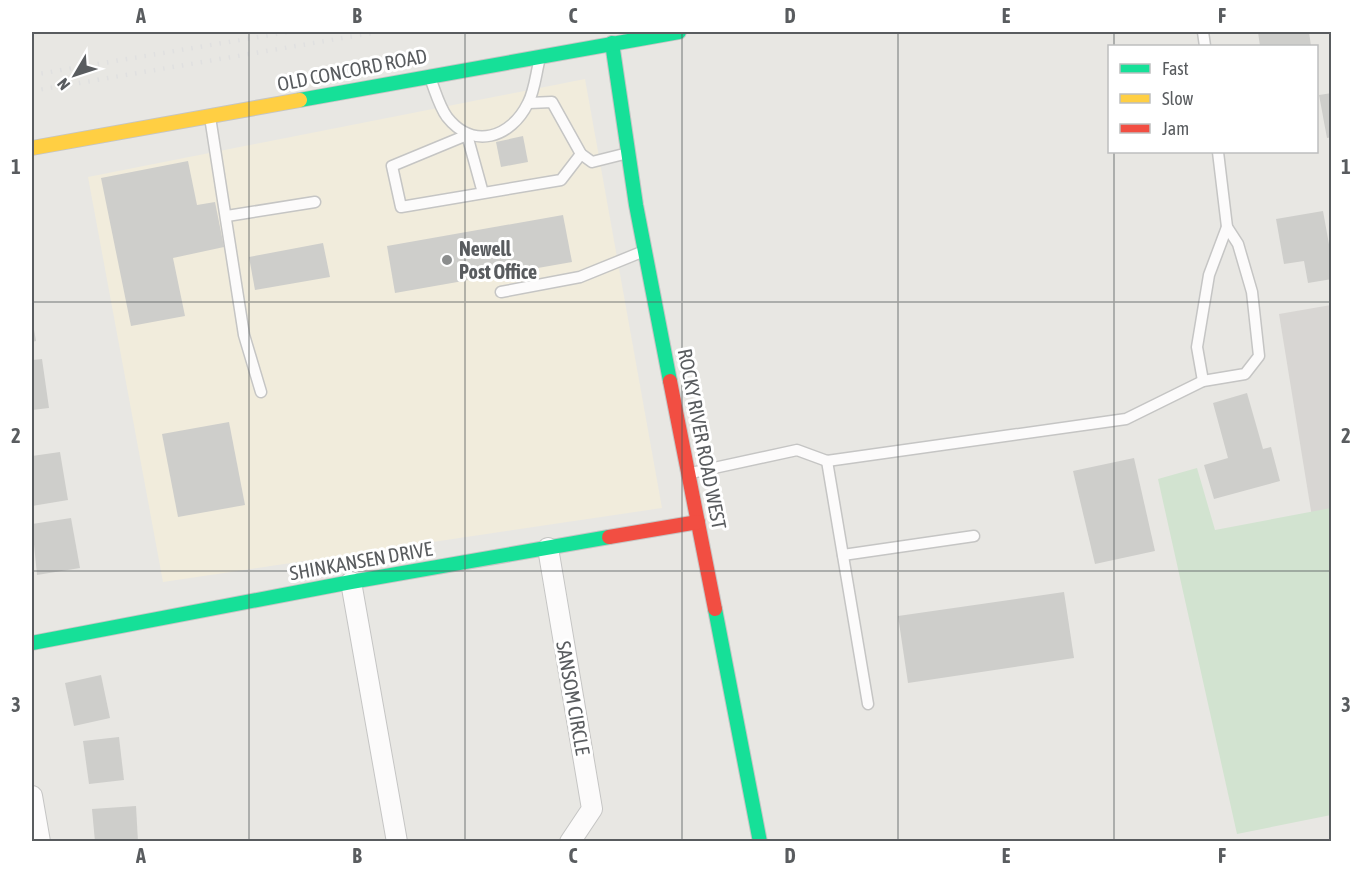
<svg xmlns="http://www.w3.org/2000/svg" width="1363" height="873" font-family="'Asap Condensed',sans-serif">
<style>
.commercial{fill:#f1ecdc}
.industrial{fill:#d8d6d3}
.green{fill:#d2e3d0}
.building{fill:#cececb}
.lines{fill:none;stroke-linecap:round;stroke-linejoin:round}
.lane-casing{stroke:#c5c5c4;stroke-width:13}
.street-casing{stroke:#c5c5c4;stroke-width:22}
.fast-casing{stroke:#c5c5c4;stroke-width:16}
.slow-casing{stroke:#c5c5c4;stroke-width:16}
.jam-casing{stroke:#c5c5c4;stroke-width:16}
.lane{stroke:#fcfbfb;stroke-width:10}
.street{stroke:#fcfbfb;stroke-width:20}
.fast{stroke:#16e098;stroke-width:14}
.slow{stroke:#ffcf43;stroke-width:14}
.jam{stroke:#f24e42;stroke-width:14}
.rail{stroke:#e0e0e0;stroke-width:4.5;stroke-dasharray:1.5 8;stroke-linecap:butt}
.grid{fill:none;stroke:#595c5f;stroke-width:1.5;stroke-opacity:0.55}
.poi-dot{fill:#8b8d8d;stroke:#fff;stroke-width:2}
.labels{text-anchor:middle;stroke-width:6;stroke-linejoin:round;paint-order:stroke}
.street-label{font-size:20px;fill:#595c5f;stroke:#fff}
.poi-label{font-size:20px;font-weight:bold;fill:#595c5f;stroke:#fff;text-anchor:start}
.neatline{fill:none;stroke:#595c5f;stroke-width:2}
.grid-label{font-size:20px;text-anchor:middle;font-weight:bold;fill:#595c5f}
</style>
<rect width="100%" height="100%" fill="#e8e7e3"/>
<path class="commercial" d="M 585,79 L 662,508 L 163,582 L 88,177 Z"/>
<path class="industrial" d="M 1331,305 L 1331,514 L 1312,517 L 1279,314 Z"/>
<path class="green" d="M 1197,468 L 1215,530 L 1331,508 L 1331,815 L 1237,834 L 1158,479 Z"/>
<g class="building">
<path d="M 1258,32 L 1309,32 L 1311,46 L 1260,46 Z"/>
<path d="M 1332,93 L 1332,137 L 1327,138 L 1319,95 Z"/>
<path d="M 523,136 L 528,162 L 501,167 L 496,142 Z"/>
<path d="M 188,161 L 197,205 L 215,202 L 224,247 L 173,258 L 185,316 L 131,326 L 101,178 Z"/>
<path d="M 1323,211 L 1332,261 L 1332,279 L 1308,283 L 1304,261 L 1284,264 L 1276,219 Z"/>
<path d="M 563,215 L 572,262 L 395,293 L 387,246 Z"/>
<path d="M 323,243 L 330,277 L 255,290 L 249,257 Z"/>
<path d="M 32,318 L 36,341 L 32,342 Z"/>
<path d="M 42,359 L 49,408 L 32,410 L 32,360 Z"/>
<path d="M 1247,393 L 1263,449 L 1271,447 L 1280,481 L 1214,499 L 1204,465 L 1228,458 L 1213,403 Z"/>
<path d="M 229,422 L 245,505 L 178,517 L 162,434 Z"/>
<path d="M 60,452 L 68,500 L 32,506 L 32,456 Z"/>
<path d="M 1134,458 L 1155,551 L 1095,564 L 1073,471 Z"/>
<path d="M 71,518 L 80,568 L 37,575 L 32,524 Z"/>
<path d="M 1064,592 L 1074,658 L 908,683 L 898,616 Z"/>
<path d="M 101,675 L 110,718 L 74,726 L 65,683 Z"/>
<path d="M 119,737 L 124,780 L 89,784 L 83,741 Z"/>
<path d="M 136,806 L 138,842 L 95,842 L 92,809 Z"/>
</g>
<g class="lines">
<g class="lane-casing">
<g id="lane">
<path d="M 1203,32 L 1205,46"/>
<path d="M 430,78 C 435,90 439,106 447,117 C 473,150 511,138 528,103 C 535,90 536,72 540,58"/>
<path d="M 529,103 L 552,102 L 581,154 L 592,162 L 628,153"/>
<path d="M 210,117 L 244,335 L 261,392"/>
<path d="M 483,193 L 467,135 L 392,166 L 401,207 L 561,180 L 581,154"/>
<path d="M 227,216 L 315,202"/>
<path d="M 501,292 L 580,277 L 644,251"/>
<path d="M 1203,381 L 1197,347 L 1209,275 L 1227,227"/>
<path d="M 827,461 L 868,704"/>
<path d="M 691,473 L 797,450 L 827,461 L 1126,419 L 1203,381 L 1245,374 L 1259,356 L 1252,292 L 1238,244 L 1227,227 L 1218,152"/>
<path d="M 843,555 L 974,536"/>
</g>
</g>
<g class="street-casing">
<g id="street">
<path d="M 548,548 L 592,809 L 570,842"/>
<path d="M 351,582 L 397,842"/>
<path d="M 32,796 L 40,842"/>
</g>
</g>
<g class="fast-casing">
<g id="fast">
<path d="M 612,43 L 636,205 L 670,381"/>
<path d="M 300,100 L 679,32"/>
<path d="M 715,609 L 760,842"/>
<path d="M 32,643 L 351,582 L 609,537"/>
</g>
</g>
<g class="slow-casing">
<path id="slow" d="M 32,148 L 300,100"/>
</g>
<g class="jam-casing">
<g id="jam">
<path d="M 670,381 L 715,609"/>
<path d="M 609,537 L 698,522"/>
</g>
</g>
<use href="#lane" class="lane"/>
<use href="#street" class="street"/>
<use href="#fast" class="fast"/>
<use href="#slow" class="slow"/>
<use href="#jam" class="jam"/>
<g class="rail">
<path d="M 32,75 L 288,32"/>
<path d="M 32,91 L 378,32"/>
</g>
</g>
<path class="grid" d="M 249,32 L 249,842M 465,32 L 465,842M 682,32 L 682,842M 898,32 L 898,842M 1114,32 L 1114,46M 1114,152 L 1114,842M 32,302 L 1332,302M 32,571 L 1332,571"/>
<circle class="poi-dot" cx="447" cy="260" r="6"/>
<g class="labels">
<g class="street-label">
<text transform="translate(352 70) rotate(-11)" y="7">OLD CONCORD ROAD</text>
<text transform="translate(702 439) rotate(79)" y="7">ROCKY RIVER ROAD WEST</text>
<text transform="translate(361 561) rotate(-10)" y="7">SHINKANSEN DRIVE</text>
<text transform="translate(573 698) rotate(80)" y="7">SANSOM CIRCLE</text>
</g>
<g class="poi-label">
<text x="459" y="256">Newell<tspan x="459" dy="23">Post Office</tspan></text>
</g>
</g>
<rect width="1363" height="873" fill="none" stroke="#ffffff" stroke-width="66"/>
<rect x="1108" y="45" width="210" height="108" fill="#ffffff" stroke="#bdbebf" stroke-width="1.5"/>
<rect x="1120" y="64" width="30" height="9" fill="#16e098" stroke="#bdbebf" stroke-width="1.5"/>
<text x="1162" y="75" font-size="18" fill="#595c5f">Fast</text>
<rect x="1120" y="94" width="30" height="9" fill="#ffcf43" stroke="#bdbebf" stroke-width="1.5"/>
<text x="1162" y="105" font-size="18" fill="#595c5f">Slow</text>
<rect x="1120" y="124" width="30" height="9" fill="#f24e42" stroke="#bdbebf" stroke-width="1.5"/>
<text x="1162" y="135" font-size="18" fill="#595c5f">Jam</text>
<g transform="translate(75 75) rotate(231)" stroke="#ffffff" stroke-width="4.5" paint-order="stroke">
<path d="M0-4.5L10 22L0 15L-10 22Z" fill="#595c5f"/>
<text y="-9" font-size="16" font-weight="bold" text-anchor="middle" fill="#595c5f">N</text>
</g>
<rect x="33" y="33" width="1297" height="807" class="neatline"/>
<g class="grid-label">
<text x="141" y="23">A</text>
<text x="357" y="23">B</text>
<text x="573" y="23">C</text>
<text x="790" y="23">D</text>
<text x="1006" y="23">E</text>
<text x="1222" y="23">F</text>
<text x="16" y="174">1</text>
<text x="1346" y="174">1</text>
<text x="16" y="443">2</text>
<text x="1346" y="443">2</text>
<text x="16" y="712">3</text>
<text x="1346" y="712">3</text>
<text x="141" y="863">A</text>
<text x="357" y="863">B</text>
<text x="573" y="863">C</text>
<text x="790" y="863">D</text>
<text x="1006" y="863">E</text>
<text x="1222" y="863">F</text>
</g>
</svg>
